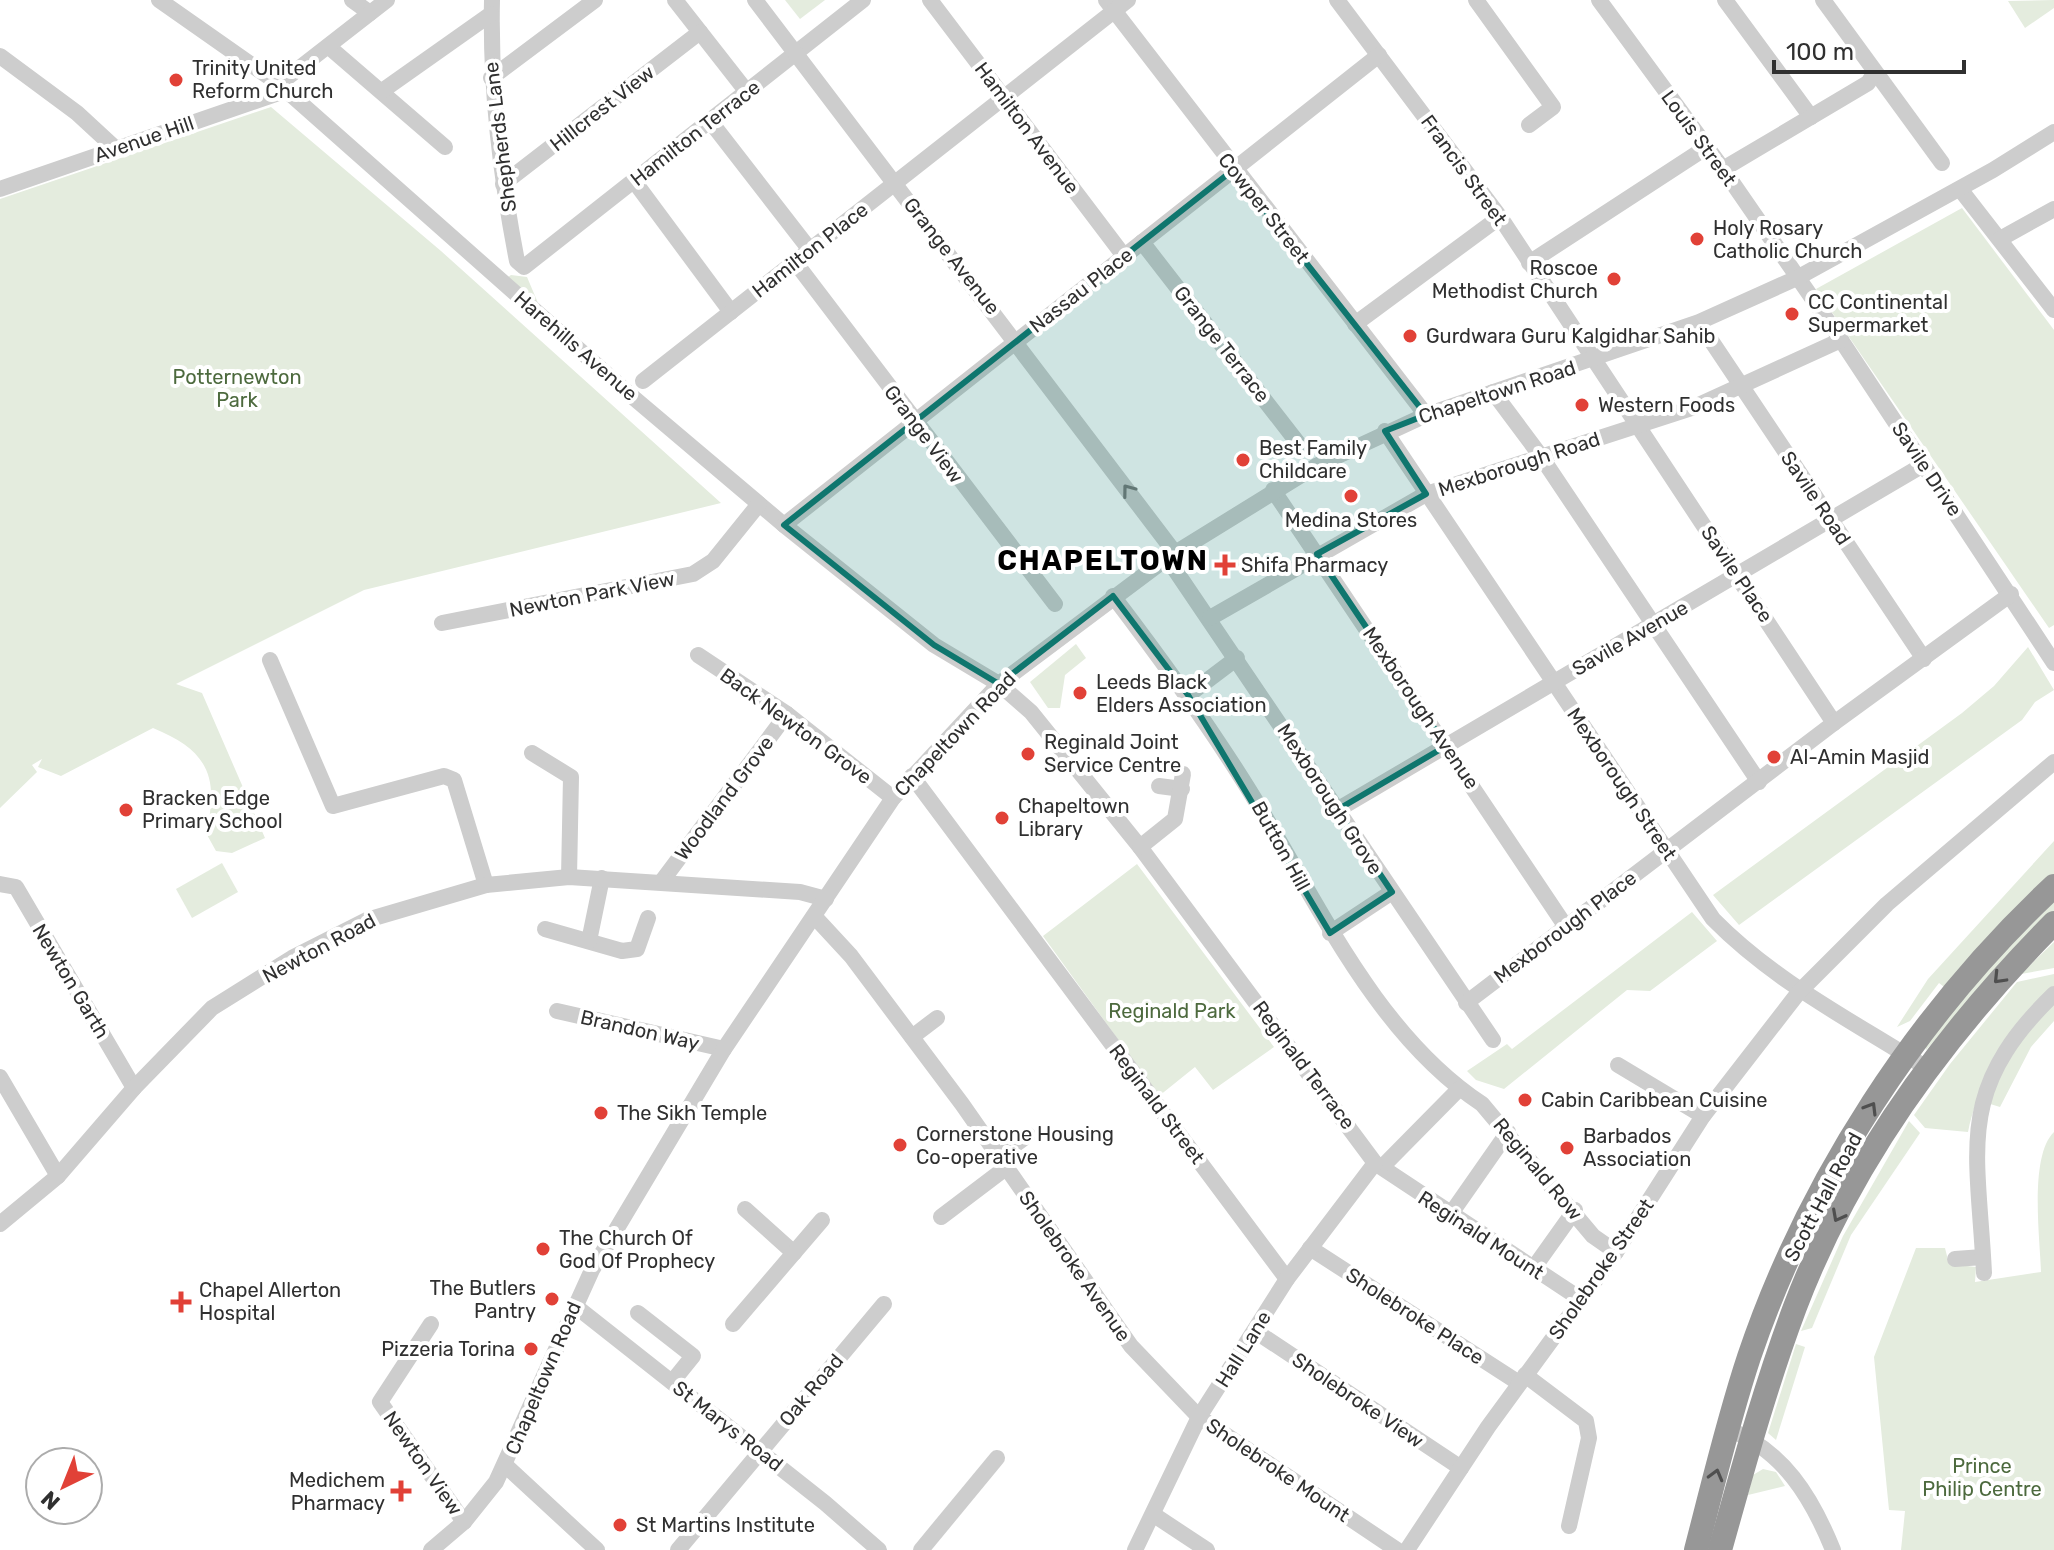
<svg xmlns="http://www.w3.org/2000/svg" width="2054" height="1550" font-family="Rubik,sans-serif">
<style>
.green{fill:#e4ecde}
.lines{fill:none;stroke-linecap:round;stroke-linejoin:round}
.minor{stroke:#cdcdcd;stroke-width:16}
.highway{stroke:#979797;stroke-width:24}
.oneway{stroke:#777}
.oneway2{stroke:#4f4f4f}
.marked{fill:#0f766e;fill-opacity:0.2;stroke:#0f766e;stroke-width:6;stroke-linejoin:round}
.poi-dot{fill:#e14137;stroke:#fff;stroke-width:3}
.labels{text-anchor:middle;stroke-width:8;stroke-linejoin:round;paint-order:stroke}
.poi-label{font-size:20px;fill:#303030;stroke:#fff;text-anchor:start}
.street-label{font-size:20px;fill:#303030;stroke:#fff}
.park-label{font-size:20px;fill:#4d6a3e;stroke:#fff}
.district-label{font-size:28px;font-weight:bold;letter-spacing:2px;fill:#000;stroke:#fff}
</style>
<rect width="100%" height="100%" fill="#fff"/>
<g class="green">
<path d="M 785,0 L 825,0 L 800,19 Z"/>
<path d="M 2054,0 L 2054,8 L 2025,28 L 2008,1 Z"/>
<path d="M 271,107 L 441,251 L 721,503 L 364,590 L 176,684 L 202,693 L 265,838 L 232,853 L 216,851 L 206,833 C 220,776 207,750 153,728 L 61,776 L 38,767 L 42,759 L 32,765 L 37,772 L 0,808 L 0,199 Z"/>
<path d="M 1962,208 L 2054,330 L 2054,625 L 2049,628 L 1816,289 Z"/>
<path d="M 511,275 L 527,277 L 538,303 L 508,277 Z"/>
<path d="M 1076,644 L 1086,658 L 1065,675 L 1060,708 L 1048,708 L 1030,682 Z"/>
<path d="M 2028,647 L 2054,690 L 2035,702 L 2022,720 L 1739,925 L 1713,895 L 1962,713 L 1994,686 Z"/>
<path d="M 2054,841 L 2054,878 L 1948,990 L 1939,983 L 1910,1021 L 1897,1027 L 1928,979 Z"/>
<path d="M 222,863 L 238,892 L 192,918 L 176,889 Z"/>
<path d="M 1137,864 L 1274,1047 L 1213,1090 L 1195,1067 L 1159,1096 L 1043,936 Z"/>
<path d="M 2054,902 L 2054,912 L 1926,1050 L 1925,1047 L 1983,973 Z"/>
<path d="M 1692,912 L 1717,941 L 1650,991 L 1627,990 L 1504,1089 L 1476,1080 L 1467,1071 L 1507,1044 L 1512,1049 Z"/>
<path d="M 2054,942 L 2054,968 L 2021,974 Z"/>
<path d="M 2054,974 L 2054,986 C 2013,1023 1979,1078 1968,1132 L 1925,1128 L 1914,1115 L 1950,1064 L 2017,982 Z"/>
<path d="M 2054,1001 L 2054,1021 L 2031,1047 L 2000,1107 L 1987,1103 L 2012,1051 Z"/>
<path d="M 1909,1121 L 1920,1133 L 1851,1235 L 1812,1328 L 1801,1331 L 1843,1236 Z"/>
<path d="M 2054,1132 L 2054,1550 L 1901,1550 L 1905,1511 L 1889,1510 L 1874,1357 L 1916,1248 L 1945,1248 L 1949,1264 L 1976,1267 L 1975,1282 L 2041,1272 C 2040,1238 2029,1156 2054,1132 Z"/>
<path d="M 1796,1344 L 1805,1347 L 1776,1440 L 1768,1433 Z"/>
<path d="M 1763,1469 L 1776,1472 L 1785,1486 L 1748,1495 L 1753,1475 Z"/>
</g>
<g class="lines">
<g class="minor">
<path d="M 159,0 L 279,84 L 628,393 L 784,525 L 934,645 L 999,684 L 1031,712 L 1140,847 L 1375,1163 L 1582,1300"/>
<path d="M 352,0 L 370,13"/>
<path d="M 492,0 C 490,89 500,174 517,261 L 524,267 L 863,0"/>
<path d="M 675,0 L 747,92"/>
<path d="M 755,0 L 1175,553"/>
<path d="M 930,0 L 1124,256"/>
<path d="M 1106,0 L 1426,415"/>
<path d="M 1337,0 L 1500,217 L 1834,723"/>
<path d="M 1476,0 L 1553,107 L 1529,125"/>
<path d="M 1599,0 L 1723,169 L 1841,340 L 2054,663"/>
<path d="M 1725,0 L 1811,117"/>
<path d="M 1823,0 L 1942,163"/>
<path d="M 329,47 L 445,147"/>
<path d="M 0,56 L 77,113 L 116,149"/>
<path d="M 491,78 L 595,0"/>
<path d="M 382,91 L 491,14"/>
<path d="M 710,121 L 810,250"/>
<path d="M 1723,169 L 1868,83 L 1875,72"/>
<path d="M 634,181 L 731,312"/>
<path d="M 503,184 L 700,32"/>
<path d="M 0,189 L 279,93 L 279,84 L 387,0"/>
<path d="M 1960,189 L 2054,310"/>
<path d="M 2000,239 L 2054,209"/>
<path d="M 1142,242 L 1301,447"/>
<path d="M 795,262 L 1055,604"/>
<path d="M 1529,263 L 1707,147"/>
<path d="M 1355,324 L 1500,217"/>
<path d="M 1708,336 L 1924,659"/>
<path d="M 643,381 L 1128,0"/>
<path d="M 1493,392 L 1540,455 L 1759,782"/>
<path d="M 1385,431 L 1713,919 C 1776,983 1853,1021 1928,1069"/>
<path d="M 1273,490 L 1566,927"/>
<path d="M 784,525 L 1379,55"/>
<path d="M 1167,558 L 1493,1040"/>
<path d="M 1113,596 C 1161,659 1207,722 1249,790 C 1315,896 1374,1033 1482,1104 L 1593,1236 L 1616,1252"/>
<path d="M 1210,618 L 1426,494 L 1692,408 L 1841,340"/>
<path d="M 442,623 L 693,574 L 713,561 L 759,504"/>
<path d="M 698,655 L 787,714 L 893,798"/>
<path d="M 270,660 L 333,806 L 444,776 L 454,780 L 486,885"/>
<path d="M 1188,695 L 1237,658"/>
<path d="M 532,753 L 571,777 L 569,877"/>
<path d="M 912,776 L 1287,1279"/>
<path d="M 1159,786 L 1182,789"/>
<path d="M 1337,810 L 1923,465"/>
<path d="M 1140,847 L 1175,819 L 1183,774"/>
<path d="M 662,881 L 787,714"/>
<path d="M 0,884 L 16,887 L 134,1088"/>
<path d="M 814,916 L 851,956 L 962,1104 L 1131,1346 L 1199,1417 L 1397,1550"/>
<path d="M 545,929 L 622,951 L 637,949 L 648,918"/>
<path d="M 1330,933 L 1392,892"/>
<path d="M 589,941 L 602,878"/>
<path d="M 1466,1003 L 1834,723 L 2011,594"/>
<path d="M 557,1011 L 724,1049"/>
<path d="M 912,1037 L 937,1018"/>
<path d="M 1618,1065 L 1703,1116"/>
<path d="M 0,1077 L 58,1176"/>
<path d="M 1000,1156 L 1028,1135"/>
<path d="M 1386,1163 L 1459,1089"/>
<path d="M 745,1209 L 794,1253"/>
<path d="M 1450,1215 L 1508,1132"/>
<path d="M 941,1217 L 1007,1167"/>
<path d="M 0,1224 L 58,1176 L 134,1088 L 212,1008 L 292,958 L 367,920 L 486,885 L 569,877 L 800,892 L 826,899"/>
<path d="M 1310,1248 L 1519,1383"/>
<path d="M 1955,1259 L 1983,1257"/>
<path d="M 1533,1269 L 1575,1210"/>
<path d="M 1984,1273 C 1978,1148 1954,1091 2054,994"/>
<path d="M 574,1305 L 825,1503 L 879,1550"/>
<path d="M 638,1313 L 693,1356 L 672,1382"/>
<path d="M 431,1324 L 380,1402 L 464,1522"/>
<path d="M 733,1324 L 822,1220"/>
<path d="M 1255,1331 L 1461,1468"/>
<path d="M 1525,1375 L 1586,1421 L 1589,1438 L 1569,1526"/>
<path d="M 1727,1429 C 1783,1449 1812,1498 1833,1550"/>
<path d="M 505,1465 L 597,1550"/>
<path d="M 1154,1515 L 1207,1550"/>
<path d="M 431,1550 L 464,1522 L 496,1482 L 592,1270 L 724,1049 L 893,798 L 999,684 L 1167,558 L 1316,466 L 1426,415 L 1699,322 L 1797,278 L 1993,170 L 2054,132"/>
<path d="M 678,1550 L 884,1304"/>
<path d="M 921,1550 L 997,1458"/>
<path d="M 1135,1550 L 1199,1417 L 1287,1279 L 1375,1163"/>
<path d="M 1407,1550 L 1488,1427 L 1616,1252 L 1703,1116 L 1799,992 L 1887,904 L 2054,762"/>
</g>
<g class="highway">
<path d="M 1696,1550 C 1713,1485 1728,1420 1749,1357 C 1809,1180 1918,1013 2054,886"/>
<path d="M 1720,1550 C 1743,1468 1765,1387 1795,1307 C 1851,1160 1945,1033 2054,923"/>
</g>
</g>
<defs><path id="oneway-chevron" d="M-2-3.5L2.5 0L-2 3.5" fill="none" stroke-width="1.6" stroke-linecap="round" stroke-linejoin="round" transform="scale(2)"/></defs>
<use class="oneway" href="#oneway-chevron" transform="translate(1128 490) rotate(-127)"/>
<g class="oneway2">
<use href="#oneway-chevron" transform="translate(1999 978) rotate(134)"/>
<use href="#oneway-chevron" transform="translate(1871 1108) rotate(-59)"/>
<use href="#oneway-chevron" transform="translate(1838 1216) rotate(118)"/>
<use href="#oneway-chevron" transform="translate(1716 1475) rotate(-75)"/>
</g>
<path class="marked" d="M 1233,170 L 1426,415 L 1385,431 L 1426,494 L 1317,554 L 1446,746 L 1337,810 L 1392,892 L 1330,933 L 1188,695 L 1113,596 L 999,684 L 934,645 L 784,525 Z"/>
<g class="poi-dot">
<circle cx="176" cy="80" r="8"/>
<circle cx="1697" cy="239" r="8"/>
<circle cx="1614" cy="279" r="8"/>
<circle cx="1792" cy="314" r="8"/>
<circle cx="1410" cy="336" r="8"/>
<circle cx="1582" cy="405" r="8"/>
<circle cx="1243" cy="460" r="8"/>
<circle cx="1351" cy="496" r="8"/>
<path d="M1221 553h8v8h8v8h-8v8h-8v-8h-8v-8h8z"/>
<circle cx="1080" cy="693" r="8"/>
<circle cx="1028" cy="754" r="8"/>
<circle cx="1774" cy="757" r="8"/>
<circle cx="126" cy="810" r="8"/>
<circle cx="1002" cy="818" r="8"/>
<circle cx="1525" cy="1100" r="8"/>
<circle cx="601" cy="1113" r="8"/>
<circle cx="900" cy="1145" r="8"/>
<circle cx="1567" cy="1148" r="8"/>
<circle cx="543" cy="1249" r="8"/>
<circle cx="552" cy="1299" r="8"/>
<path d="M177 1290h8v8h8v8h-8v8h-8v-8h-8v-8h8z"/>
<circle cx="531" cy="1349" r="8"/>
<path d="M397 1479h8v8h8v8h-8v8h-8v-8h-8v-8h8z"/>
<circle cx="620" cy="1525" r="8"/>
</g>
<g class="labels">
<g class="poi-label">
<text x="192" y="75">Trinity United<tspan x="192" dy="23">Reform Church</tspan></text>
<text x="1713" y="235">Holy Rosary<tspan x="1713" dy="23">Catholic Church</tspan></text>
<text x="1598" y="275" text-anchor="end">Roscoe<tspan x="1598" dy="23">Methodist Church</tspan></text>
<text x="1808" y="309">CC Continental<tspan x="1808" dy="23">Supermarket</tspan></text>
<text x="1426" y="343">Gurdwara Guru Kalgidhar Sahib</text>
<text x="1598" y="412">Western Foods</text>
<text x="1259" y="455">Best Family<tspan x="1259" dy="23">Childcare</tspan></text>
<text x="1351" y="527" text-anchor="middle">Medina Stores</text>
<text x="1241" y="572">Shifa Pharmacy</text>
<text x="1096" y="689">Leeds Black<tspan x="1096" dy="23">Elders Association</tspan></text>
<text x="1044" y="749">Reginald Joint<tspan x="1044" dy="23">Service Centre</tspan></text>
<text x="1790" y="764">Al-Amin Masjid</text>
<text x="142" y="805">Bracken Edge<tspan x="142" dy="23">Primary School</tspan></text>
<text x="1018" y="813">Chapeltown<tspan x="1018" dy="23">Library</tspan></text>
<text x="1541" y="1107">Cabin Caribbean Cuisine</text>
<text x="617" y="1120">The Sikh Temple</text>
<text x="916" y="1141">Cornerstone Housing<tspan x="916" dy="23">Co-operative</tspan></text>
<text x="1583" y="1143">Barbados<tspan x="1583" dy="23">Association</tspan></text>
<text x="559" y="1245">The Church Of<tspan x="559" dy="23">God Of Prophecy</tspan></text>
<text x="536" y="1295" text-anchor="end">The Butlers<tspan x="536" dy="23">Pantry</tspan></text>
<text x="199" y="1297">Chapel Allerton<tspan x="199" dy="23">Hospital</tspan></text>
<text x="515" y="1356" text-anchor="end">Pizzeria Torina</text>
<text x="385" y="1487" text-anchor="end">Medichem<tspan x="385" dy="23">Pharmacy</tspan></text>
<text x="636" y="1532">St Martins Institute</text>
</g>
<g class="street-label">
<text transform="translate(602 108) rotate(-38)" y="7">Hillcrest View</text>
<text transform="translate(1027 128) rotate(53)" y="7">Hamilton Avenue</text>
<text transform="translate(695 133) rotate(-38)" y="7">Hamilton Terrace</text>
<text transform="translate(500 137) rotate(-97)" y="7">Shepherds Lane</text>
<text transform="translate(1699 138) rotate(54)" y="7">Louis Street</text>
<text transform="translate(144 139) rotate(-19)" y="7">Avenue Hill</text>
<text transform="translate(1464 170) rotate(54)" y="7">Francis Street</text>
<text transform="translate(1264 208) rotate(52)" y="7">Cowper Street</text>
<text transform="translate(810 250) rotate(-38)" y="7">Hamilton Place</text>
<text transform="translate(952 256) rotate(52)" y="7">Grange Avenue</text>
<text transform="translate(1081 290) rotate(-38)" y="7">Nassau Place</text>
<text transform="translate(1222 344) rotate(52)" y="7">Grange Terrace</text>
<text transform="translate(576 346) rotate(41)" y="7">Harehills Avenue</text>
<text transform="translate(1497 392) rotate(-18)" y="7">Chapeltown Road</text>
<text transform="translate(924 434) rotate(53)" y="7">Grange View</text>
<text transform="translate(1519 464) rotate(-18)" y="7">Mexborough Road</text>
<text transform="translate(1927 469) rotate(56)" y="7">Savile Drive</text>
<text transform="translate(1816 498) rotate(56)" y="7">Savile Road</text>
<text transform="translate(1737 574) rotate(56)" y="7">Savile Place</text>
<text transform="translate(592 594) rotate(-11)" y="7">Newton Park View</text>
<text transform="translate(1630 638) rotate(-30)" y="7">Savile Avenue</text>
<text transform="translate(1421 708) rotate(56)" y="7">Mexborough Avenue</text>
<text transform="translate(796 726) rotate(36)" y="7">Back Newton Grove</text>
<text transform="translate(955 734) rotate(-46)" y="7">Chapeltown Road</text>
<text transform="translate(1622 784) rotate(56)" y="7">Mexborough Street</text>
<text transform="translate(724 798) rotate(-53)" y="7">Woodland Grove</text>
<text transform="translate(1330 799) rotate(57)" y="7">Mexborough Grove</text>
<text transform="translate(1281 846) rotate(61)" y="7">Button Hill</text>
<text transform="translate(1565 927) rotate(-37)" y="7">Mexborough Place</text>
<text transform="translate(319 948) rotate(-28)" y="7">Newton Road</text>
<text transform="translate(71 981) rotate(59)" y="7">Newton Garth</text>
<text transform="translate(640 1030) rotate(13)" y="7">Brandon Way</text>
<text transform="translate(1304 1065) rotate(53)" y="7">Reginald Terrace</text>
<text transform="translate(1157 1104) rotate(53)" y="7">Reginald Street</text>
<text transform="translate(1538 1169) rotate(50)" y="7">Reginald Row</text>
<text transform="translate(1823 1197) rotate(-62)" y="7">Scott Hall Road</text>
<text transform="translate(1481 1235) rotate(33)" y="7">Reginald Mount</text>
<text transform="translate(1075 1266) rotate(55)" y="7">Sholebroke Avenue</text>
<text transform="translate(1601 1269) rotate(-55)" y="7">Sholebroke Street</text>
<text transform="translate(1415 1316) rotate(33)" y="7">Sholebroke Place</text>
<text transform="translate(1243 1349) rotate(-58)" y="7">Hall Lane</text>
<text transform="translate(543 1378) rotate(-67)" y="7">Chapeltown Road</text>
<text transform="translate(811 1390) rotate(-50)" y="7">Oak Road</text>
<text transform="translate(1358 1400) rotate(34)" y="7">Sholebroke View</text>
<text transform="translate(728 1426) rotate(38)" y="7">St Marys Road</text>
<text transform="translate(423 1463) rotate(55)" y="7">Newton View</text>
<text transform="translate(1278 1470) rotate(34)" y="7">Sholebroke Mount</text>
</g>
<g class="park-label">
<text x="237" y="384">Potternewton<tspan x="237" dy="23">Park</tspan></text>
<text x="1172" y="1018">Reginald Park</text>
<text x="1982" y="1473">Prince<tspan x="1982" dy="23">Philip Centre</tspan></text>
</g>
<g class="district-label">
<text x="1103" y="570">CHAPELTOWN</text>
</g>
</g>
<g transform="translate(64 1486) rotate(223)"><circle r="38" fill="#ffffff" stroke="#acacac" stroke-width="2"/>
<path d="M0-6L14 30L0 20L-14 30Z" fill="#e14137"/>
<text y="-12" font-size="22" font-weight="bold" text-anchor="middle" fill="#303030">N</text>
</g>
<path d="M1774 60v12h190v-12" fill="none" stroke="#303030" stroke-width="4"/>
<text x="1786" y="60" font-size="24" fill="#303030" stroke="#ffffff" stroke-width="6" paint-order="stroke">100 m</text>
</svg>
